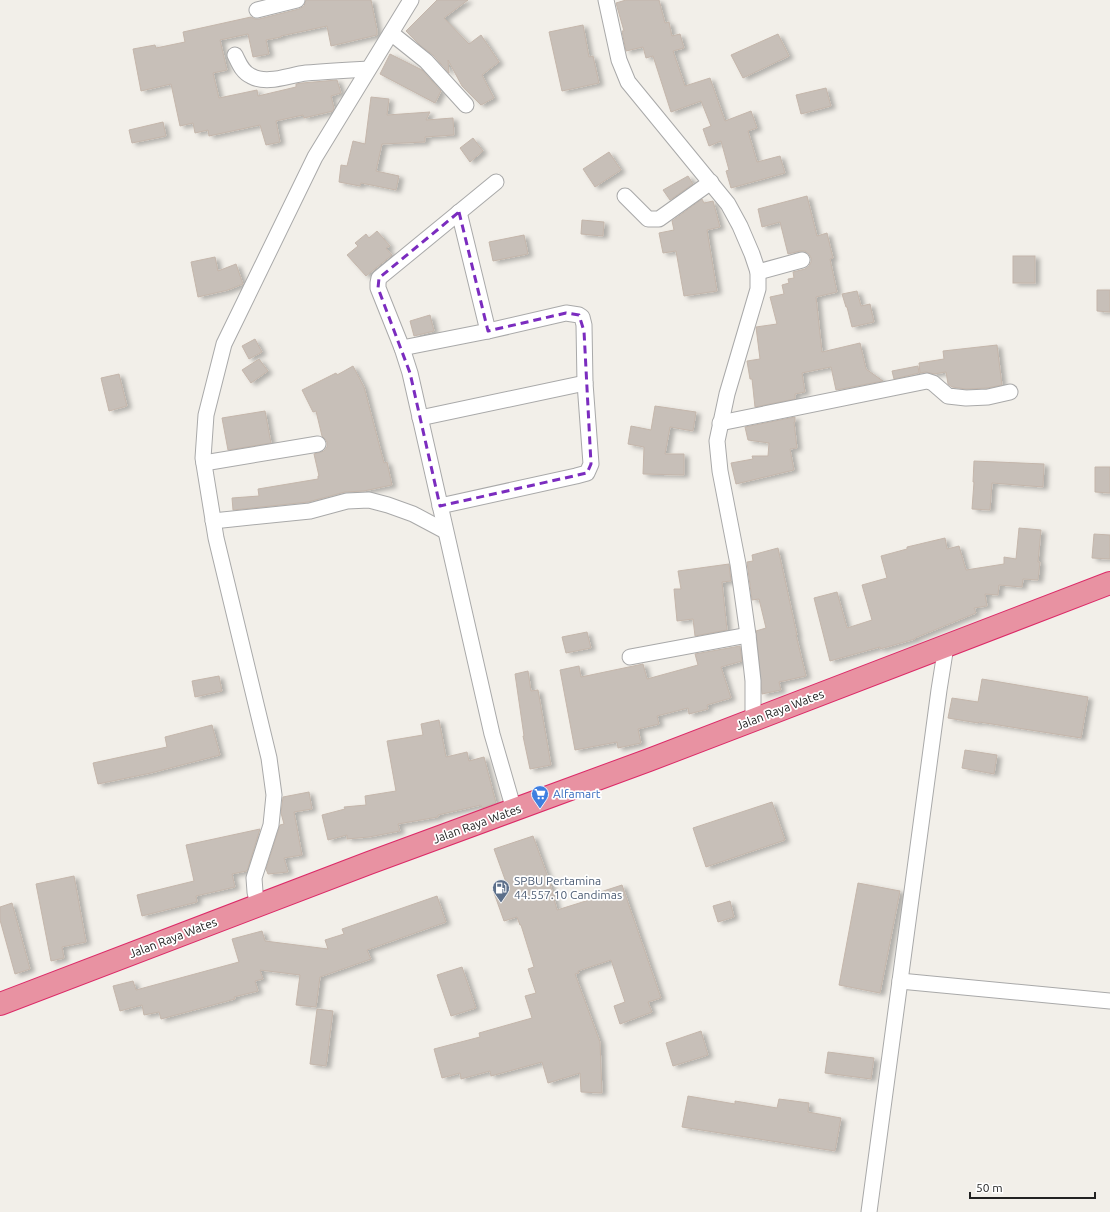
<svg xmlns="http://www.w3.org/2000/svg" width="1110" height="1212" font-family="Ubuntu,sans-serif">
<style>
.building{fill:#c7bfb8;stroke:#c4b6ab;filter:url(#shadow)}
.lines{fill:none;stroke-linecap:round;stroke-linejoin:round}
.street-casing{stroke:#a9a9a9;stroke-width:17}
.highway-casing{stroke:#dc2a67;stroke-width:24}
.street{stroke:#fff;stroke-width:15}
.highway{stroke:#e892a2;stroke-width:22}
.marked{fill:none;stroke:#7b2cbf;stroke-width:3;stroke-dasharray:8 5;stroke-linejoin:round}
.labels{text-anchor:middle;stroke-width:3.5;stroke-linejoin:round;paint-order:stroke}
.street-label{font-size:12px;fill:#222;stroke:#fff}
.shop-label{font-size:12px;fill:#366cbe;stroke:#fff;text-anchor:start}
.service-label{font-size:12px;fill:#4e5e75;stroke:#fff;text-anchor:start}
</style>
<defs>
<filter id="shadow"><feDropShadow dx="4.5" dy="2.5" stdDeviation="2" flood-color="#0004"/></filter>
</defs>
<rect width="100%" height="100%" fill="#f2efe9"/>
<g class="building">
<path d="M 306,0 L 371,0 L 377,30 L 377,35 L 331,46 L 327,26 L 281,36 L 281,37 L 266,40 L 269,54 L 253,57 L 248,34 L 220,40 L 227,70 L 213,73 L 219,98 L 257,90 L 258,96 L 296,87 L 296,84 L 302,83 L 337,80 L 341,93 L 331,96 L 334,108 L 333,111 L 304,118 L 303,115 L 276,121 L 280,142 L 266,145 L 260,125 L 209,136 L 208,130 L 195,133 L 193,123 L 180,126 L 171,84 L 141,91 L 133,49 L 155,45 L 156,48 L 185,42 L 183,32 L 251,17 L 255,19 L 259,19 L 299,9 L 304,6 Z"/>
<path d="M 437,0 L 468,0 L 444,18 L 469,44 L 481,35 L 499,62 L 482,75 L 494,98 L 481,105 L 462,86 L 448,60 L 449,73 L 433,55 L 421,46 L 406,31 Z"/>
<path d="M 626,0 L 659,0 L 665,23 L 669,22 L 672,36 L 680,34 L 684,48 L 673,51 L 685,86 L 710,78 L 725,121 L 751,111 L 757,128 L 748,131 L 757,162 L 780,156 L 785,173 L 731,188 L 726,171 L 729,170 L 721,141 L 709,146 L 703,129 L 711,126 L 701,101 L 671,112 L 653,56 L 646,58 L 643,47 L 626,51 L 622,31 L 624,31 L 616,3 Z"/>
<path d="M 583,25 L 589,57 L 593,56 L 599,83 L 562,91 L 549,32 Z"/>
<path d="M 778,34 L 789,56 L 743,78 L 731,55 Z"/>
<path d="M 390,54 L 422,70 L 441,91 L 435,103 L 380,74 Z"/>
<path d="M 826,88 L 831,106 L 801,114 L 796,95 Z"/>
<path d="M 371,97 L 389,99 L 387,115 L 430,112 L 426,120 L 453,118 L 454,135 L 425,137 L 425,142 L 382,144 L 376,171 L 399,176 L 396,190 L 361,183 L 360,186 L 339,182 L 341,165 L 347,166 L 353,141 L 365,144 Z"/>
<path d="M 163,122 L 166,136 L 132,143 L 129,130 Z"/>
<path d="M 473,138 L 483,151 L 470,162 L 460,148 Z"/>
<path d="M 609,152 L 621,170 L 595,187 L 583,169 Z"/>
<path d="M 688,176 L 693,184 L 670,200 L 663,190 Z"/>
<path d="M 807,196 L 817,236 L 827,233 L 833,258 L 830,259 L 837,292 L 816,297 L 822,352 L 860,343 L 866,369 L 883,381 L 836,390 L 831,367 L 816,370 L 802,373 L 805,392 L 795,394 L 795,399 L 755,407 L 752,379 L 750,379 L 747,361 L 760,359 L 756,327 L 777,324 L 770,297 L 784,294 L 782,285 L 789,283 L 788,279 L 794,278 L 793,272 L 805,269 L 809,266 L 811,262 L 811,258 L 809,254 L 805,251 L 800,251 L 788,254 L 780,222 L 762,227 L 758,209 Z"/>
<path d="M 702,199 L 704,203 L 713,201 L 720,227 L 707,230 L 717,291 L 684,296 L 676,251 L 663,253 L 659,233 L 674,230 L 672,221 Z"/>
<path d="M 582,220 L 604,222 L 603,236 L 581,234 Z"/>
<path d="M 377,231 L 390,246 L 386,248 L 392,255 L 366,276 L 347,255 L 358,246 L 355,243 L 366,234 L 369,238 Z"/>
<path d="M 524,235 L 528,254 L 493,261 L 489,242 Z"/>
<rect x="1013" y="256" width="22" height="27"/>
<path d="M 215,257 L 218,271 L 236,264 L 243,284 L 228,290 L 198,297 L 191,262 Z"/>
<path d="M 1097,290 L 1110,290 L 1110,312 L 1097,311 Z"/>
<path d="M 857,291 L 861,306 L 870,304 L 874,322 L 852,327 L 847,307 L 846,307 L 842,294 Z"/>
<path d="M 430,315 L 434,331 L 414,336 L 410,321 Z"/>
<path d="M 255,339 L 262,352 L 249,359 L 242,346 Z"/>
<path d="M 997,345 L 1002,385 L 987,388 L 966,389 L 952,387 L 948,384 L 946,372 L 934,374 L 926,372 L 920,373 L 919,363 L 944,359 L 943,351 Z"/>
<path d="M 259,359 L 268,371 L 251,383 L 242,370 Z"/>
<path d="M 353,366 L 364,387 L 384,463 L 387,462 L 392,485 L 364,491 L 345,492 L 308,502 L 233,510 L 232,498 L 259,496 L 258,489 L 318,479 L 318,476 L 319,476 L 314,454 L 324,451 L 327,447 L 327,442 L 325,439 L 322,436 L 316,411 L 313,412 L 302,390 L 336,373 L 337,375 Z"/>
<path d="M 918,366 L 919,373 L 894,379 L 892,371 Z"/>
<path d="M 119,374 L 127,406 L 109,411 L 101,378 Z"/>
<path d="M 655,406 L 696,412 L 693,431 L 670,427 L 665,454 L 684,454 L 684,475 L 643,474 L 644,447 L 628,444 L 631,426 L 651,430 Z"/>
<path d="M 265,411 L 271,443 L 228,450 L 222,418 Z"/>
<path d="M 795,417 L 795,422 L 794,422 L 797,448 L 790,449 L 794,470 L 736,484 L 731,463 L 753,459 L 752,456 L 768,456 L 769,443 L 748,440 L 745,427 Z"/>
<path d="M 974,461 L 1044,464 L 1043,487 L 992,483 L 990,510 L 972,509 L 974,482 L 973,482 Z"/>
<path d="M 1095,467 L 1110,467 L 1110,493 L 1095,492 Z"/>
<path d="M 1019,528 L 1041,530 L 1038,562 L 1040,562 L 1038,580 L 1023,579 L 1022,587 L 999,585 L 998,595 L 985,594 L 987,606 L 974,608 L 976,613 L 915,638 L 915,639 L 880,649 L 880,647 L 830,661 L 814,598 L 837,592 L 847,628 L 872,620 L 862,585 L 887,578 L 881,556 L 907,549 L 907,547 L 945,538 L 947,549 L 959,546 L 966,570 L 1004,564 L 1004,557 L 1016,559 Z"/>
<path d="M 1094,534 L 1110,535 L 1110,559 L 1092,558 Z"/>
<path d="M 778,548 L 797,635 L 796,635 L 806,676 L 779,682 L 781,690 L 762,694 L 756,631 L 766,628 L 759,599 L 752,600 L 747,562 L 753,561 L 752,555 Z"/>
<path d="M 729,564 L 731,581 L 722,582 L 727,630 L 695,636 L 693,619 L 677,621 L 674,589 L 681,589 L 678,571 Z"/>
<path d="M 587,632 L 591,648 L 566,653 L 562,637 Z"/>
<path d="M 740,646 L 742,661 L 721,667 L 731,698 L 707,705 L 708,709 L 689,714 L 688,708 L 657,716 L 659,724 L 638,729 L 641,743 L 618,748 L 617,742 L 575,750 L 560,670 L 579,666 L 581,677 L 643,664 L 647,679 L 698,665 L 695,654 Z"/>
<path d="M 528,671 L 531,691 L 538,690 L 551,765 L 530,769 L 523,736 L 524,736 L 515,674 Z"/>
<path d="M 219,676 L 222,691 L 195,697 L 192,681 Z"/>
<path d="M 982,679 L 1088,697 L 1081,738 L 979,722 L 978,723 L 948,718 L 952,698 L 978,702 Z"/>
<path d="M 439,720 L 446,757 L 467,752 L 469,761 L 484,757 L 496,803 L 482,808 L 481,805 L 438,815 L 438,817 L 398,824 L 400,831 L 369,837 L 347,839 L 347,835 L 328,840 L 322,815 L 345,809 L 344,807 L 366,805 L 365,796 L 396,791 L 387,741 L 423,735 L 421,724 Z"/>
<path d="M 212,725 L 220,755 L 151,773 L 98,784 L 93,763 L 167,747 L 165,737 Z"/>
<path d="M 965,750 L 997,755 L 994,774 L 962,768 Z"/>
<path d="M 309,792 L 312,809 L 294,812 L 302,855 L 284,858 L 288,872 L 268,874 L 266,869 L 280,825 L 284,824 L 281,813 L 283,797 Z"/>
<path d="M 772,802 L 785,840 L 706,867 L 693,828 Z"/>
<path d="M 260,829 L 247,871 L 232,874 L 235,887 L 196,896 L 197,902 L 142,916 L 137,895 L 194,881 L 186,845 Z"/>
<path d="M 533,836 L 549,880 L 557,910 L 589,900 L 588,896 L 622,885 L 661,998 L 648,1002 L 652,1012 L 620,1024 L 614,1006 L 625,1002 L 611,960 L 578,971 L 579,973 L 575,974 L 600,1042 L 602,1093 L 581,1092 L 580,1073 L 548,1083 L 542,1062 L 491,1076 L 490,1071 L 461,1079 L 460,1073 L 442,1078 L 434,1049 L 480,1037 L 479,1033 L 532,1018 L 525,996 L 536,993 L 528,969 L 534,967 L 521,925 L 520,925 L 517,917 L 504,921 L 493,890 L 507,885 L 494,849 Z"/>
<path d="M 74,876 L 86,942 L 62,947 L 64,958 L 51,961 L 36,884 Z"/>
<path d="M 858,883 L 900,891 L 880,993 L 839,985 Z"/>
<path d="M 437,896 L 446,922 L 367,950 L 371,959 L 320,977 L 316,1007 L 296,1005 L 300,975 L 260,970 L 263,979 L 255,981 L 258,991 L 234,997 L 235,999 L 161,1019 L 159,1012 L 144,1015 L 142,1005 L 120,1011 L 113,986 L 133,981 L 136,990 L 239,962 L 232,939 L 262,931 L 265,941 L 328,949 L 325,940 L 344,934 L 342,929 Z"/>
<path d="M 730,901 L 734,917 L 718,922 L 713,906 Z"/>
<path d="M 12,903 L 30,969 L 15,974 L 0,920 L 0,907 Z"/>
<path d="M 462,967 L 476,1008 L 451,1016 L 437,975 Z"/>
<path d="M 317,1009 L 333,1011 L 326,1066 L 310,1064 Z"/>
<path d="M 701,1031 L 708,1055 L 673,1066 L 666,1043 Z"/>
<path d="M 828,1052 L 874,1058 L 871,1079 L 825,1073 Z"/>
<path d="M 688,1096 L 735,1104 L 735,1101 L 777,1108 L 779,1099 L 809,1103 L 808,1112 L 841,1118 L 835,1151 L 682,1127 Z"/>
</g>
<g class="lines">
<g class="street-casing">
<g id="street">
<path d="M 606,0 L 619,60 L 628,82 L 728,204 L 740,226 L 752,254 L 758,272 L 758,289 L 727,394 L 717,441 L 720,471 L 738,564 L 748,635 L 753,681 L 753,720"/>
<path d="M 257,10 L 297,0"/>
<path d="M 391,33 L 426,61 L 466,105"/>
<path d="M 235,55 C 239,63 242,72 251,76 C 267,85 289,75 306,73 C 327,71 348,70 368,69"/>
<path d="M 496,182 L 379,278 L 378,283 L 378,288 L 402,348 L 410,373 L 492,734 L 514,810"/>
<path d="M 625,196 L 648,219 L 659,219 L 711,182"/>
<path d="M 459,212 L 488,331"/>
<path d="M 758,272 L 802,260"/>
<path d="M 402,348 L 488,331 L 566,313 L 579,315 L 582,317 L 584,325 L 585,383 L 591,464 L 587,473 L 576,476 L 440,506"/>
<path d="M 420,418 L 585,383"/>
<path d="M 720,423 L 927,381 L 933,383 L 948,396 L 966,398 L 988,397 L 1010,392"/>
<path d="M 204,463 L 318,444"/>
<path d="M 213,521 L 310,511 L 347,501 L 369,500 L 388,505 L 413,514 L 445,531"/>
<path d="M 630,657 L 748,635"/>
<path d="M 258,906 L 255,892 L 254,878 L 271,825 L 274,795 L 269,758 L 216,538 L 203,458 L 206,415 L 224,344 L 315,157 L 411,0"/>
<path d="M 900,981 L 1110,1001"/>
<path d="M 869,1212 L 939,690 L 946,646"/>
</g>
</g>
<g class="highway-casing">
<path id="highway" d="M 0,1004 L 369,863 L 649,760 L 1110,583"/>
</g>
<use href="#street" class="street"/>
<use href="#highway" class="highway"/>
</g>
<path class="marked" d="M 459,212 L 488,331 L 566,313 L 579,315 L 584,331 L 591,464 L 587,473 L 440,506 L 410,373 L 378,288 L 379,278 Z"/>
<defs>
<g id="supermarket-pin" transform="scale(0.9)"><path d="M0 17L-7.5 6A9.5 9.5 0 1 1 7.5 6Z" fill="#3f7fe0" stroke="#fff"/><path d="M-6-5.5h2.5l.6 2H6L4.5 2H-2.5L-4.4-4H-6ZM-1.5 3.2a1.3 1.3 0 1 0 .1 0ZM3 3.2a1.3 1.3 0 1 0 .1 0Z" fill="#fff"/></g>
<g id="fuel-pin" transform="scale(0.9)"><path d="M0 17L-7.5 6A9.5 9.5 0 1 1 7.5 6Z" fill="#5c6f8a" stroke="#fff"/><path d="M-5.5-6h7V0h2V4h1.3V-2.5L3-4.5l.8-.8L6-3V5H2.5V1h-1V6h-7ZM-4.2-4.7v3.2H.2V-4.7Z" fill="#fff"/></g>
</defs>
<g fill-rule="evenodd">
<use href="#supermarket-pin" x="540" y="794"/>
<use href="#fuel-pin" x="501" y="888"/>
</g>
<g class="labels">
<g class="street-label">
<text transform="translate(780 710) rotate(-21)" y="4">Jalan Raya Wates</text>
<text transform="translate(477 824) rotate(-20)" y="4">Jalan Raya Wates</text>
<text transform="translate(173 938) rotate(-21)" y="4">Jalan Raya Wates</text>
</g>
<g class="shop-label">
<text x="553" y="798">Alfamart</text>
</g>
<g class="service-label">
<text x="514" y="885">SPBU Pertamina<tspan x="514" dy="14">44.557.10 Candimas</tspan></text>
</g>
</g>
<path d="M970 1192v6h125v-6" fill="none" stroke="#222222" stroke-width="2"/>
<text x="976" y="1192" font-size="12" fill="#222222" stroke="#ffffff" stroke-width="3" paint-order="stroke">50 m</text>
</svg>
